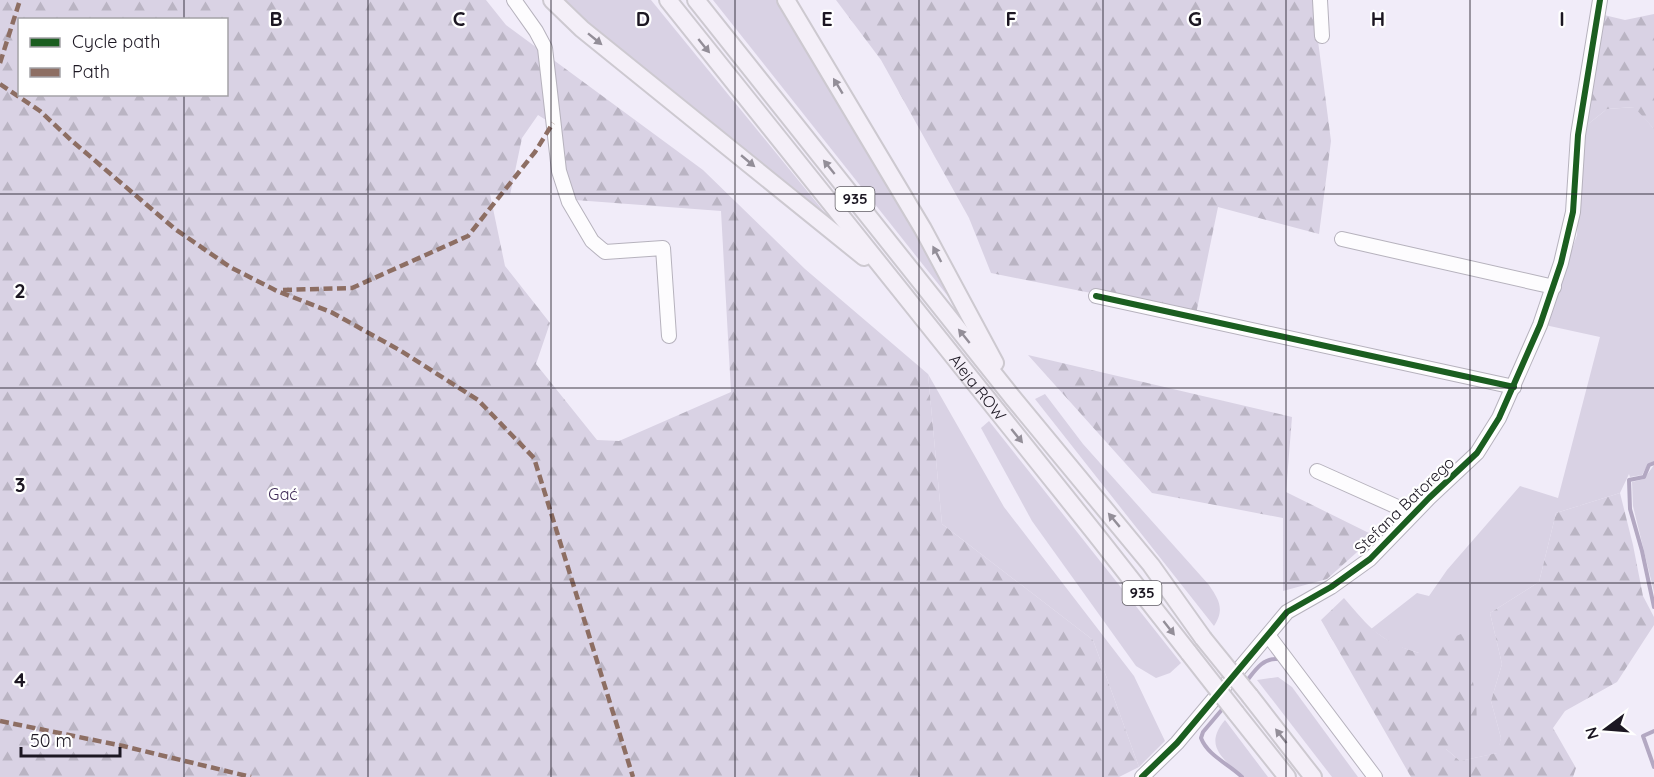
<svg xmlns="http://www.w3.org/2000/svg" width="1654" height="777" font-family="Quicksand,sans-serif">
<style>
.green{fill:#d9d2e4}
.forest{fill:url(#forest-firs);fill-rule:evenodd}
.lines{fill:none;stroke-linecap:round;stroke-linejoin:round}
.stream{stroke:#b3a8c2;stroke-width:4}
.minor-casing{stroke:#b6b2bd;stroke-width:16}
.major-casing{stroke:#cdc9d0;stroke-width:20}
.minor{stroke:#fdfcfe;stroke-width:14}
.major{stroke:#f4eff8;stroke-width:16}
.major-bridge-casing{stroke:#cdc9d0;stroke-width:20;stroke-linecap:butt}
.major-bridge{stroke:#f4eff8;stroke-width:16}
.quiet{stroke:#8d6e63;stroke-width:4.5;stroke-dasharray:9 4.5;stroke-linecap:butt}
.cycleway-casing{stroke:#fff;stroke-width:10}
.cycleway{stroke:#1b5e20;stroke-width:6}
.oneway{fill:#938e98}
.grid{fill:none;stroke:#1c1722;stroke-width:1.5;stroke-opacity:0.55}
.labels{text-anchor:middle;stroke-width:4.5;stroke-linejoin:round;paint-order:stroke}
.shield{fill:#fff;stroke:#605d64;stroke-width:1.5}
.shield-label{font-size:15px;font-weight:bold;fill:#1c1722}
.street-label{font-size:16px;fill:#1c1722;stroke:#fff}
.park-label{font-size:16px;fill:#3f2b57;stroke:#fff}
.grid-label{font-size:20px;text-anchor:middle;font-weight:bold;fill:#1c1722;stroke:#fff;stroke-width:4.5;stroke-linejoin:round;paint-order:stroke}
</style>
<defs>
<pattern id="forest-firs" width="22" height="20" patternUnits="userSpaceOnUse" patternTransform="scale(1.5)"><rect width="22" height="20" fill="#d9d2e4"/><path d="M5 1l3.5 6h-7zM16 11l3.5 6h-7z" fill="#bab4c3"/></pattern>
</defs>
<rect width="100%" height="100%" fill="#f1ecf9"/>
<g class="green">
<path d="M 564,0 L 651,0 L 830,219 L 608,41 Z"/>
<path d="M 713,0 L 777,0 L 863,141 L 970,324 Z"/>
<path d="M 1635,107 L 1654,129 L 1654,461 L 1648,464 L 1642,475 L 1630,477 L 1629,474 L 1620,493 L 1556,513 L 1539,582 L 1490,613 L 1502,664 L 1491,701 L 1501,738 L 1498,753 L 1460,761 L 1446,749 L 1419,653 L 1394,645 L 1371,629 L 1417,593 L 1429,596 L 1447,570 L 1520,486 L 1558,498 L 1600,337 L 1545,325 L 1577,235 L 1580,163 L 1587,125 L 1607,109 Z"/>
<path d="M 928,374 L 1004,507 L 1134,676 L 1165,741 L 1139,767 L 1093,640 L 942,524 Z"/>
<path d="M 1045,394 L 1083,444 L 1209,585 C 1219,600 1225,609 1214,626 L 1035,399 Z"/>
<path d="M 989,421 L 1181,663 L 1170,673 L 1156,678 L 1136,666 L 1032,521 L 981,428 Z"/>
<path d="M 1654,465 L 1654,592 L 1633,506 L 1632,482 L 1644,479 Z"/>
<path d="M 1278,677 L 1292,687 L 1358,777 L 1332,777 L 1257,680 Z"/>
<path d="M 1225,720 L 1268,777 L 1269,777 L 1242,777 C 1223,758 1203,746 1225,720 Z"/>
</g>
<g class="forest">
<path d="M 0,0 L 486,0 L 506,25 L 703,170 L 805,269 L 928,374 L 942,524 L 1093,640 L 1139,767 L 1119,777 L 0,777 ZM 20,20 L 226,20 L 226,94 L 20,94 ZM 538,115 L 546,120 L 562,199 L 721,211 L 731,392 L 619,441 L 597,440 L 536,364 L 550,323 L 505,266 L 490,194 L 510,195 L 522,138 Z"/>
<path d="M 836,0 L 1314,0 L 1317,33 L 1331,141 L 1319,234 L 1218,207 L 1196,314 L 991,273 L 969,218 L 881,60 Z"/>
<path d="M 1654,14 L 1654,129 L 1634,107 L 1607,109 L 1587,125 L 1604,15 L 1625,20 Z"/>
<path d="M 1028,355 L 1292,417 L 1286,492 L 1375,536 L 1327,579 L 1283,591 L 1283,518 L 1152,493 Z"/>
<path d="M 1620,493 L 1633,545 L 1643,596 L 1654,617 L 1654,625 L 1617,682 L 1565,711 L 1553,728 L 1576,768 L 1573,777 L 1411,777 L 1321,620 L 1344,598 C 1370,628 1379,641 1419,653 L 1463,633 L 1476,697 L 1477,725 L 1446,749 L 1460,761 L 1497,753 L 1501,738 L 1491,701 L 1502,664 L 1490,613 L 1539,582 L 1556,513 Z"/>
</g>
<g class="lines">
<g class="stream">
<path d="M 1654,463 L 1649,465 L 1644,477 L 1629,480 L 1630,509 L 1642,551 L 1654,607"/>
<path d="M 1246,682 C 1254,672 1262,658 1277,659"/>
<path d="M 1225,706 L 1203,732 L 1201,738 C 1208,756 1229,764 1242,777"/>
<path d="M 1654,731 L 1643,736 L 1654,767"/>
</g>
<g class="minor-casing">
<g id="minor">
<path d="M 514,0 L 536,31 L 545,48 L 559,171 L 569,202 L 592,241 L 605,252 L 663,248 L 669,336"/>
<path d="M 1320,0 L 1322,36"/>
<path d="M 1342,239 L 1554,287"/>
<path d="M 1096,296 L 1514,387"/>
<path d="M 1317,471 L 1413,514"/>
<path d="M 1268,635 L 1375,777"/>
<path d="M 1142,777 L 1177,743 L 1287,612 L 1331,587 L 1370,559 L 1429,498 L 1477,453 L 1499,418 L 1540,325 L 1561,263 L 1573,212 L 1578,135 L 1600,0"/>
</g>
</g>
<g class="major-casing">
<g id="major">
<path d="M 552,0 L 582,29 L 864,257"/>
<path id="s1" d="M 668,0 L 1094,532 L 1189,653"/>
<path d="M 696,0 L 1013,398 L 1151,565 L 1203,638"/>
<path d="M 786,0 L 923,229 L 995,363"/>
<path d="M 1250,696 L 1313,777"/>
<path d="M 1236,713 L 1287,777"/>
</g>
</g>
<use href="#minor" class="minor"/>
<use href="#major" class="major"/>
<g class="major-bridge-casing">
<g id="major-bridge">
<path d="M 1203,638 L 1250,696"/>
<path d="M 1189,653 L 1236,713"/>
</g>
</g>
<use href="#major-bridge" class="major-bridge"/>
<g class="quiet">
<path d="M 0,63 L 20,0"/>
<path d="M 0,84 L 40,111 L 72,141 L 175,229 L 230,267 L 277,291 L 331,312 L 401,351 L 478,400 L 534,458 L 633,777"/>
<path d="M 283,290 L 352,288 L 468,236 L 535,152 L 553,123"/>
<path d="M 0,721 L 123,746 L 251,777"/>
</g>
<g class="cycleway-casing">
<g id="cycleway">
<path d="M 1096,296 L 1514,387"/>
<path d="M 1142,777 L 1177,743 L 1287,612 L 1331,587 L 1370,559 L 1429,498 L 1477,453 L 1499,418 L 1540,325 L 1561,263 L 1573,212 L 1578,135 L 1600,0"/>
</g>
</g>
<use href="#cycleway" class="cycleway"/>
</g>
<defs><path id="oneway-solid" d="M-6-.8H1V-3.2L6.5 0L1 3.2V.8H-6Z" transform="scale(1.5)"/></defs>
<g class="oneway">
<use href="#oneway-solid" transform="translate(595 39) rotate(39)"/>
<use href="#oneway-solid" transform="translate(704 46) rotate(51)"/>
<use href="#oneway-solid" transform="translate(838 86) rotate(-121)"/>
<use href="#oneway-solid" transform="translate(748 161) rotate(40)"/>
<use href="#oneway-solid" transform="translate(829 167) rotate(-129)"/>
<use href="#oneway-solid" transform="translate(937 254) rotate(-118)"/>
<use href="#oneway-solid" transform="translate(964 336) rotate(-129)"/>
<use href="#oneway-solid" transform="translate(1017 436) rotate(51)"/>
<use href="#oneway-solid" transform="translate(1114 520) rotate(-130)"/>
<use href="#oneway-solid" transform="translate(1169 628) rotate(52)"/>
<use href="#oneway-solid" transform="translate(1281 736) rotate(-128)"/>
</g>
<path class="grid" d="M 184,0 L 184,20M 368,0 L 368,777M 551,0 L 551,777M 735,0 L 735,777M 919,0 L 919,777M 1103,0 L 1103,777M 1286,0 L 1286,777M 1470,0 L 1470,777M 184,94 L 184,777M 0,194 L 1654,194M 0,388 L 1654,388M 0,583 L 1654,583"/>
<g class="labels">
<g class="shield">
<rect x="835.5" y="187" width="39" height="24" rx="4.5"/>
<rect x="1122.5" y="581" width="39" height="24" rx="4.5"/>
</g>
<g class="shield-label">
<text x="855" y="204">935</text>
<text x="1142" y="598">935</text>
</g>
<g class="street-label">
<text dy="6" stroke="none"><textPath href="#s1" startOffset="496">Aleja ROW</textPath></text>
<text transform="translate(1404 505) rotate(-44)" y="6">Stefana Batorego</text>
</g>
<g class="park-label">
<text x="283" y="500">Gać</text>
</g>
</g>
<g class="grid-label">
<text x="276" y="26">B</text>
<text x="459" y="26">C</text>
<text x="643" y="26">D</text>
<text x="827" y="26">E</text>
<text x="1011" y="26">F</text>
<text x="1195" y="26">G</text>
<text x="1378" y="26">H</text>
<text x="1562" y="26">I</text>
<text x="20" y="298">2</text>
<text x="20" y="492">3</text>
<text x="20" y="687">4</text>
</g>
<rect x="18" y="18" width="210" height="78" fill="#ffffff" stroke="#a4a2a7" stroke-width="1.5"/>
<rect x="30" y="38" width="30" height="9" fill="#1b5e20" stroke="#a4a2a7" stroke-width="1.5"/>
<text x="72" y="48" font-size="18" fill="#1c1722">Cycle path</text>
<rect x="30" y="68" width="30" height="9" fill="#8d6e63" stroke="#a4a2a7" stroke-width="1.5"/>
<text x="72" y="78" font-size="18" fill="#1c1722">Path</text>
<g transform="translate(1606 729) rotate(254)" stroke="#ffffff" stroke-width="4.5" paint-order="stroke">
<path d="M0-4.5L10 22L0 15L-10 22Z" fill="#1c1722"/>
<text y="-9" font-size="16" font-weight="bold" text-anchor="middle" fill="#1c1722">N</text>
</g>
<path d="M21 747v9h99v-9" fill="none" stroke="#1c1722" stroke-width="3"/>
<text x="30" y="747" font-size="18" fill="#1c1722" stroke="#ffffff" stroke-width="4.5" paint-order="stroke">50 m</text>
</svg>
